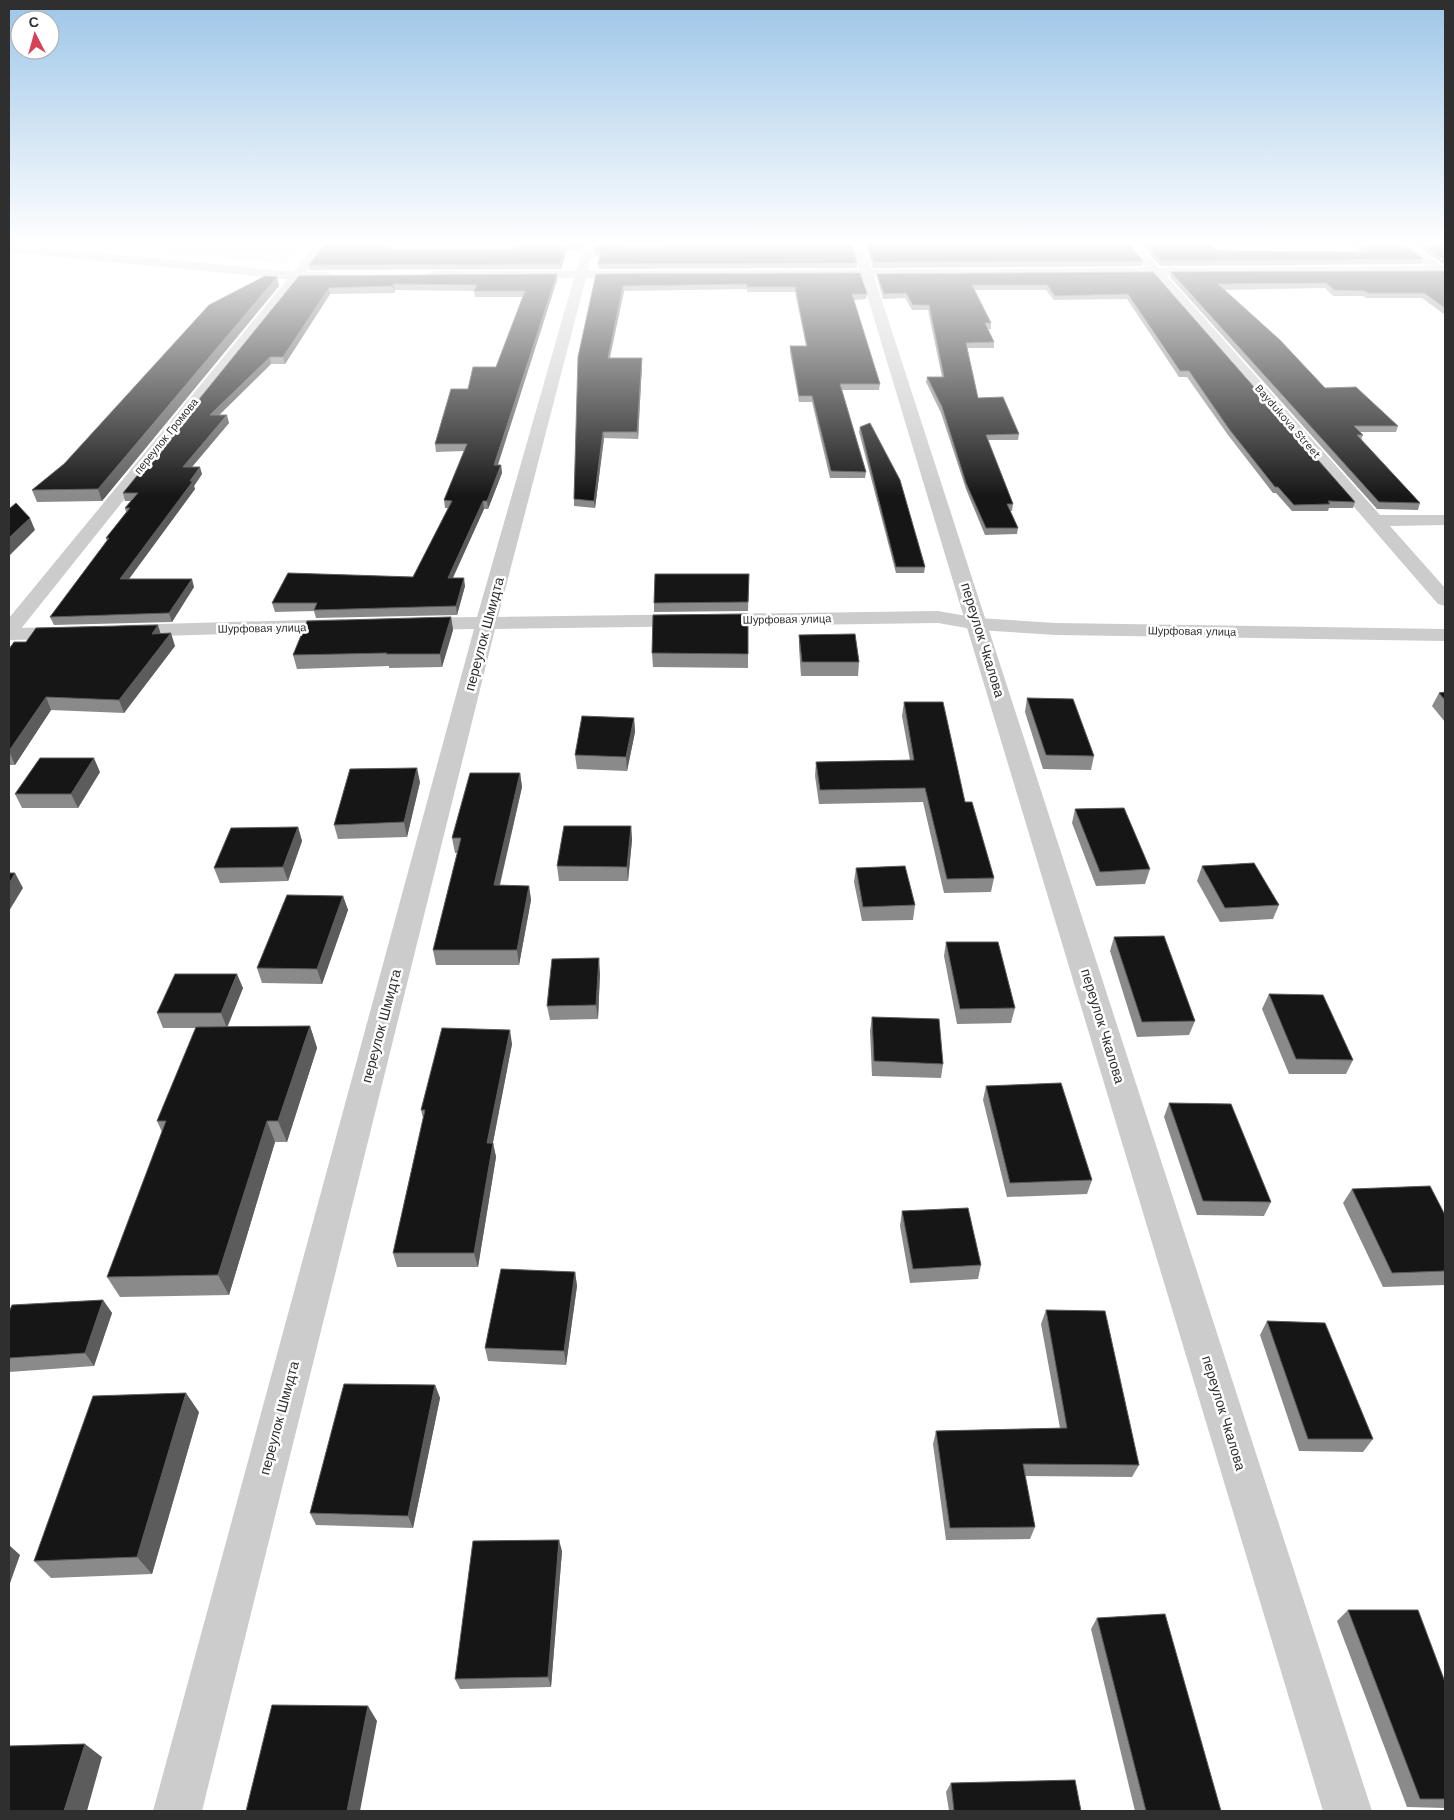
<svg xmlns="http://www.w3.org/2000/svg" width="1454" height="1820" font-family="'Work Sans',sans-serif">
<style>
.green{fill:#e3e8dc}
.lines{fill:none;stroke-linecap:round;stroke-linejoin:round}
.minor{fill:#ccc;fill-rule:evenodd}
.tertiary{fill:#ccc;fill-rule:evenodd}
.wall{fill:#8a8a8a}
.shaded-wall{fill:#5c5c5c}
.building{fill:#161616;stroke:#5c5c5c}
.labels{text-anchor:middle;stroke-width:5;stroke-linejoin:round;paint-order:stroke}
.far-street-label{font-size:11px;fill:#2f2f2f;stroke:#fff}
.street-label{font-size:14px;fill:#2f2f2f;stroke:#fff}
</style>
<rect width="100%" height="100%" fill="#fff"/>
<path class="green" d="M 56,242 L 306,242 L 286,264 Z"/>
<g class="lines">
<g class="minor">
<path d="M 584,242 L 596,242 L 588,271 L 1146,268 L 1124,242 L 1136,242 L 1159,268 L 1427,266 L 1395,242 L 1409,242 L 1442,266 L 1445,266 L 1445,275 L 1166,275 L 1380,515 L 1445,515 L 1445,525 L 1390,526 L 1445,588 L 1445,606 L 1438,604 L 1153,275 L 586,278 L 498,617 L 938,611 L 978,618 L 1056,623 L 1445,629 L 1445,641 L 1056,635 L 978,630 L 938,623 L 495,629 L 202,1811 L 153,1811 L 474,629 L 415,630 L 408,628 L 405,624 L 408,620 L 415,618 L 477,617 L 574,278 L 434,279 L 428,275 L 434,271 L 576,271 Z"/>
<path d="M 9,244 L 296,272 L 328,272 L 334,276 L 328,280 L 296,280 L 9,252 Z"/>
<path d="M 342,619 L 349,621 L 352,625 L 349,629 L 342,631 L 123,637 L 116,635 L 113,631 L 116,627 L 123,625 Z"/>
<path d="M 70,627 L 77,629 L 80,633 L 77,637 L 70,639 L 9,640 L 9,628 Z"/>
</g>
<g class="tertiary">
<path d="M 318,242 L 330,242 L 16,635 L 9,637 L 9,618 Z"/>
<path d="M 851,242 L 863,242 L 1372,1811 L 1323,1811 Z"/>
</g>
</g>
<g class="wall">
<path d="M 398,242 L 392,249 L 511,250 L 516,242 L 582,242 L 579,252 L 567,249 L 561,269 L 310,270 L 309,265 Z"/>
<path d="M 596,242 L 632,242 L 631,246 L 857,263 L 857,268 L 599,269 L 598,264 L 600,257 L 594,256 L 594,251 Z"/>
<path d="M 865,242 L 911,242 L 912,243 L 927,245 L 1021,245 L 1022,243 L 1031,243 L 1030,242 L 1127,242 L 1143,261 L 1142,266 L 873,268 Z"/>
<path d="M 1139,242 L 1207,242 L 1216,250 L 1232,251 L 1361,252 L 1347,242 L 1401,242 L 1423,259 L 1421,264 L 1160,266 Z"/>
<path d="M 1412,242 L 1445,242 L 1445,265 L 1443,264 Z"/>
<path d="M 1445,271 L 1445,315 L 1422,298 L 1366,298 L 1363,296 L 1333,296 L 1325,288 L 1224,290 L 1325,388 L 1398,426 L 1396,432 L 1360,432 L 1363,435 L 1361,440 L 1420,503 L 1418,510 L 1377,509 L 1170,277 L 1171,272 Z"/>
<path d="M 1153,272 L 1355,502 L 1353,508 L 1329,508 L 1328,511 L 1292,511 L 1276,493 L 1273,493 L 1228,435 L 1187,377 L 1179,377 L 1127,299 L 1054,300 L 1046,290 L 974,290 L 991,323 L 991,329 L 988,329 L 994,342 L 994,348 L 967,348 L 978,398 L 1019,434 L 1018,440 L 988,440 L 1013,504 L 1012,511 L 1010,511 L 1018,528 L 1017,534 L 985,535 L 966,489 L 941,413 L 926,382 L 927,377 L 942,377 L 928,310 L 912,310 L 905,298 L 883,299 L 877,278 L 877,274 Z"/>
<path d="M 860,273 L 867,294 L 866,299 L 854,300 L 880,384 L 879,390 L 842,390 L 866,472 L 865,478 L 830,478 L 812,402 L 799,402 L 790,352 L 790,346 L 806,346 L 795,292 L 747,292 L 747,289 L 624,291 L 610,358 L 642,364 L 638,439 L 604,438 L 595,508 L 574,506 L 574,499 L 596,274 Z"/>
<path d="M 557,274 L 557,280 L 498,465 L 501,465 L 502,473 L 488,509 L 484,509 L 453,578 L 465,586 L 457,615 L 316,618 L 314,611 L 275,612 L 272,603 L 413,577 L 448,508 L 445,508 L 444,500 L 464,451 L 436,452 L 435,444 L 468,389 L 496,367 L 523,297 L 475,297 L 474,291 L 395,290 L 394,293 L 330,294 L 285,364 L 271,364 L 219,415 L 229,423 L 192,467 L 202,474 L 194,486 L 195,489 L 129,579 L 194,587 L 172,622 L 54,625 L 50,617 L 107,541 L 106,538 L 126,512 L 125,508 L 131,501 L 125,501 L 123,493 L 299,276 Z"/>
<path d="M 279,286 L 102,501 L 37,502 L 32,490 Z"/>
<path d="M 860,427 L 925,567 L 924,573 L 896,573 L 859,432 Z"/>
<path d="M 749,574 L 748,611 L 654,612 L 654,603 Z"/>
<path d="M 748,614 L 748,668 L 653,667 L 652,653 Z"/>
<path d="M 451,617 L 453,630 L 442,667 L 389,668 L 389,666 L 297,669 L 293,655 Z"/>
<path d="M 161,634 L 175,646 L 124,713 L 51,710 L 15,765 L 9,765 L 9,649 L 26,642 Z"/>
<path d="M 799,635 L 859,662 L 858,676 L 801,676 L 799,648 Z"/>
<path d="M 1445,692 L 1445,722 L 1432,706 L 1439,693 Z"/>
<path d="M 1027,698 L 1094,756 L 1091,770 L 1043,769 L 1025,712 Z"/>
<path d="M 904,702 L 965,802 L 994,878 L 991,892 L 944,893 L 923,802 L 819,804 L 815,776 L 816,762 L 910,760 L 902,716 Z"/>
<path d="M 634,718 L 635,732 L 627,771 L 577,769 L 575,755 Z"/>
<path d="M 100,772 L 78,808 L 22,808 L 15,794 Z"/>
<path d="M 520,773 L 522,787 L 500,885 L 529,886 L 531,900 L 519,965 L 436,965 L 433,950 L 458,853 L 455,853 L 452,838 Z"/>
<path d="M 420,782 L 407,837 L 338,839 L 334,825 Z"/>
<path d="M 1075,809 L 1150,869 L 1145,884 L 1096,886 L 1072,823 Z"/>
<path d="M 631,826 L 632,840 L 628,881 L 559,881 L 557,866 Z"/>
<path d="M 298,827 L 302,841 L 288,881 L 220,883 L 214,868 Z"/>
<path d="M 1202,866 L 1279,905 L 1273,919 L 1220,922 L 1197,881 Z"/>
<path d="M 856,868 L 915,905 L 913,920 L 862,921 L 854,882 Z"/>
<path d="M 343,896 L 348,910 L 322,984 L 262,983 L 257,968 Z"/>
<path d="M 1114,937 L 1195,1021 L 1189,1035 L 1137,1037 L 1110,951 Z"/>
<path d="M 946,942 L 1015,1008 L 1011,1023 L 957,1024 L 944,956 Z"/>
<path d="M 600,973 L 598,1019 L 550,1020 L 547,1006 Z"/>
<path d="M 243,988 L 227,1027 L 310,1026 L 317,1048 L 287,1142 L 275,1142 L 229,1295 L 120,1297 L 107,1277 L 162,1132 L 157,1121 L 196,1028 L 163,1028 L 157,1013 Z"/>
<path d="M 1269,994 L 1353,1060 L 1346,1074 L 1289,1074 L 1262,1009 Z"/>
<path d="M 872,1017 L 943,1064 L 941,1078 L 872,1076 L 870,1031 Z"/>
<path d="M 512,1044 L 493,1143 L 496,1157 L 478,1267 L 397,1267 L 393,1253 L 423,1118 L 421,1110 Z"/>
<path d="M 986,1086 L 1092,1180 L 1087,1194 L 1007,1197 L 983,1100 Z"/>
<path d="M 1169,1103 L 1271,1202 L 1264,1216 L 1197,1215 L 1164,1117 Z"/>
<path d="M 1352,1189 L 1445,1215 L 1445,1285 L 1383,1287 L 1343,1203 Z"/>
<path d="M 902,1211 L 981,1265 L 978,1279 L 910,1283 L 900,1226 Z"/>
<path d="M 575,1272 L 577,1286 L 566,1365 L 488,1361 L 485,1348 Z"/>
<path d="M 103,1300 L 112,1313 L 94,1366 L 9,1372 L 9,1312 Z"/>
<path d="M 1046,1310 L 1139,1465 L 1132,1477 L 1025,1476 L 1035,1527 L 1030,1539 L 946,1540 L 933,1444 L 936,1431 L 1060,1428 L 1041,1324 Z"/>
<path d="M 1267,1321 L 1373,1439 L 1363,1452 L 1299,1451 L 1260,1335 Z"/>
<path d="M 435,1385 L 440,1398 L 413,1528 L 316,1525 L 310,1513 Z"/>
<path d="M 199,1412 L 152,1574 L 51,1578 L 34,1561 Z"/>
<path d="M 562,1551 L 551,1687 L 460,1689 L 455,1679 Z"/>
<path d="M 1348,1610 L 1445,1682 L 1445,1808 L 1407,1807 L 1337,1621 Z"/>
<path d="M 1097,1618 L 1221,1811 L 1135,1811 L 1091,1629 Z"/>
<path d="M 951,1783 L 1081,1811 L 949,1811 L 946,1792 Z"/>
</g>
<g class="shaded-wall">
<path d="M 393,242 L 398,242 L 388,254 L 387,249 Z"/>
<path d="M 580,242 L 582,242 L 579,252 L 579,247 Z"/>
<path d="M 567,244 L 567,249 L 561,269 L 560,264 Z"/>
<path d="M 557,274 L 557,280 L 495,473 L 494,465 Z"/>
<path d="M 277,277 L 279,286 L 102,501 L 98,489 Z"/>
<path d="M 394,284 L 395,290 L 394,293 L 392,286 Z"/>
<path d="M 623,286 L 624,291 L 608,364 L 608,358 Z"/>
<path d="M 329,288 L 330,294 L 285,364 L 283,357 Z"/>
<path d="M 270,357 L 271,364 L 212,422 L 210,415 Z"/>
<path d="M 642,358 L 642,364 L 638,439 L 637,432 Z"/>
<path d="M 227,415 L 229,423 L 185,475 L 183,467 Z"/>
<path d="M 603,432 L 604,438 L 595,508 L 594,501 Z"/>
<path d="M 501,465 L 502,473 L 488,509 L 487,501 Z"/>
<path d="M 200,467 L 202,474 L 194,486 L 195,489 L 123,587 L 120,579 Z"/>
<path d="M 483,501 L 484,509 L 449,586 L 448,578 Z"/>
<path d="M 30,518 L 35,530 L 9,556 L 9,538 Z"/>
<path d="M 464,578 L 465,586 L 457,615 L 456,606 Z"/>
<path d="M 192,579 L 194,587 L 172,622 L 169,613 Z"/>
<path d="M 451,617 L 453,630 L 442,667 L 440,654 Z"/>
<path d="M 158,625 L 162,638 L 152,634 Z"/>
<path d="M 171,633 L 175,646 L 124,713 L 119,700 Z"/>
<path d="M 46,697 L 51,710 L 15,765 L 9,751 Z"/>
<path d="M 634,718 L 635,732 L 627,771 L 626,757 Z"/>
<path d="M 94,758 L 100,772 L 78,808 L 71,794 Z"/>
<path d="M 417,768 L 420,782 L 407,837 L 404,822 Z"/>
<path d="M 520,773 L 522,787 L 496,900 L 494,885 Z"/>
<path d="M 631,826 L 632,840 L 628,881 L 627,867 Z"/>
<path d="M 298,827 L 302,841 L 288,881 L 283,867 Z"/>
<path d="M 15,873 L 23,888 L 9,911 L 9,884 Z"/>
<path d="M 529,886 L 531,900 L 519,965 L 517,950 Z"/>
<path d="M 343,896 L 348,910 L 322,984 L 317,969 Z"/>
<path d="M 599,958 L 600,973 L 598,1019 L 596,1005 Z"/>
<path d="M 237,974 L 243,988 L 227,1028 L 221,1013 Z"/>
<path d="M 310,1026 L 317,1048 L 287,1142 L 278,1121 Z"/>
<path d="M 510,1030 L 512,1044 L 490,1157 L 487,1143 Z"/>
<path d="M 267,1121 L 275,1142 L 229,1295 L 218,1275 Z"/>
<path d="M 493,1143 L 496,1157 L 478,1267 L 474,1253 Z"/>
<path d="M 575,1272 L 577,1286 L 566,1365 L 564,1351 Z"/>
<path d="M 103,1300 L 112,1313 L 94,1366 L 85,1353 Z"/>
<path d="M 435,1385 L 440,1398 L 413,1528 L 408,1516 Z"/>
<path d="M 186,1393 L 199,1412 L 152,1574 L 137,1557 Z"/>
<path d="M 559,1540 L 562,1551 L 551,1687 L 548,1677 Z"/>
<path d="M 9,1545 L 20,1555 L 9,1586 Z"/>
<path d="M 368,1706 L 377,1721 L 360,1811 L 347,1811 Z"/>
<path d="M 85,1744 L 102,1757 L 87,1811 L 64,1811 Z"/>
</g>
<g class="building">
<path d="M 327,242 L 393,242 L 387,249 L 511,250 L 516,242 L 580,242 L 579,247 L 567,244 L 560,264 L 309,265 Z"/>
<path d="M 596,242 L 630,242 L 629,246 L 696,244 L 696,242 L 851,242 L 857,263 L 598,264 L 601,253 L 594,251 Z"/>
<path d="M 867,242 L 911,242 L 912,243 L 926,243 L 927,245 L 1023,245 L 1022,243 L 1035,243 L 1034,242 L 1127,242 L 1143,261 L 874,262 Z"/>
<path d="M 1144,242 L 1207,242 L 1216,250 L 1232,251 L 1369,252 L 1356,242 L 1401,242 L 1423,259 L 1161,261 Z"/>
<path d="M 1420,242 L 1445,242 L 1445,259 L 1444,259 Z"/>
<path d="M 1445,271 L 1445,308 L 1424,293 L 1368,293 L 1365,291 L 1334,290 L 1326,283 L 1218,284 L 1280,340 L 1325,388 L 1356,387 L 1398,426 L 1354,426 L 1363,435 L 1357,435 L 1420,503 L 1379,502 L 1171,272 Z"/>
<path d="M 1153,272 L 1355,502 L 1328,501 L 1330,504 L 1294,505 L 1278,487 L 1275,487 L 1229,429 L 1189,371 L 1180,371 L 1128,294 L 1055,296 L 1047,285 L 972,285 L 991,323 L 985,323 L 994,342 L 966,343 L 978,398 L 1003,397 L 1019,434 L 986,435 L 1013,504 L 1007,504 L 1018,528 L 986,528 L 966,483 L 942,407 L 927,377 L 944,377 L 929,305 L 913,305 L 906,293 L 884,294 L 877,274 Z"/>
<path d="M 860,273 L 867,294 L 852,294 L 880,384 L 840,384 L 866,472 L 831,471 L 812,396 L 799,396 L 790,346 L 807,346 L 795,287 L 747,287 L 747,284 L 623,286 L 608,358 L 642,358 L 637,432 L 603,432 L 594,501 L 574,499 L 578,357 L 596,274 Z"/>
<path d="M 557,274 L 494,465 L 501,465 L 487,501 L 483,501 L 448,578 L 464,578 L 456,606 L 314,610 L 317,603 L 272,603 L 288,573 L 413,577 L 452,501 L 444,500 L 467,444 L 435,444 L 451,389 L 468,389 L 473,367 L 496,367 L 525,291 L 474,291 L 477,285 L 394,284 L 392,286 L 329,288 L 283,357 L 270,357 L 210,415 L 227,415 L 183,467 L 200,467 L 190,481 L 193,481 L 120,579 L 192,579 L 169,613 L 50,617 L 109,538 L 106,538 L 130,508 L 125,508 L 138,493 L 123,493 L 299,276 Z"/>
<path d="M 265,276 L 277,277 L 98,489 L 32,490 L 64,464 L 209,305 Z"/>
<path d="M 870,423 L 900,480 L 925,567 L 896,567 L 860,427 Z"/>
<path d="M 16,503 L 30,518 L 9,538 L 9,509 Z"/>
<path d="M 655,574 L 749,574 L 748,602 L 654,603 Z"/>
<path d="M 748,614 L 748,654 L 652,653 L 653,615 Z"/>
<path d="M 451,617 L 440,654 L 386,654 L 387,653 L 293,655 L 307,621 Z"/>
<path d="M 158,625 L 152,634 L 171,633 L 119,700 L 46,697 L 9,751 L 9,649 L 14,642 L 26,642 L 36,628 Z"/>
<path d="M 855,634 L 859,662 L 802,662 L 799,635 Z"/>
<path d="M 1445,692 L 1445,700 L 1439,693 Z"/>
<path d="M 1027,698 L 1073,699 L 1094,756 L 1046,755 Z"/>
<path d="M 904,702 L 943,702 L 965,802 L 972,802 L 994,878 L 947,879 L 925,788 L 820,790 L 816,762 L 914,760 Z"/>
<path d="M 582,716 L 634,718 L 626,757 L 575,755 Z"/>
<path d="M 40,758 L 94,758 L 71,794 L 15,794 Z"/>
<path d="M 417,768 L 404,822 L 334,825 L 350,769 Z"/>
<path d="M 470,773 L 520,773 L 494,885 L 529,886 L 517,950 L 433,950 L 461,838 L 452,838 Z"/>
<path d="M 1124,808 L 1150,869 L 1100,872 L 1075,809 Z"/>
<path d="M 564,826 L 631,826 L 627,867 L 557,866 Z"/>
<path d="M 298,827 L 283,867 L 214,868 L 231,828 Z"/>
<path d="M 1254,863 L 1279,905 L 1225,908 L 1202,866 Z"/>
<path d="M 905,866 L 915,905 L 863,907 L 856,868 Z"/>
<path d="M 9,873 L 15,873 L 9,884 Z"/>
<path d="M 287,895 L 343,896 L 317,969 L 257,968 Z"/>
<path d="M 1164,936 L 1195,1021 L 1142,1022 L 1114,937 Z"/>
<path d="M 946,942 L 998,942 L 1015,1008 L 960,1009 Z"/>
<path d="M 599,958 L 596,1005 L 547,1006 L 552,959 Z"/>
<path d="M 175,974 L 237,974 L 221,1013 L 157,1013 Z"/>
<path d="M 1269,994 L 1323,995 L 1353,1060 L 1296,1059 Z"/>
<path d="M 872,1017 L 939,1019 L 943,1064 L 874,1061 Z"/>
<path d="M 310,1026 L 278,1121 L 267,1121 L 218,1275 L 107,1277 L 166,1121 L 157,1121 L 196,1027 Z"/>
<path d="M 442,1028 L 510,1030 L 487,1143 L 493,1143 L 474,1253 L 393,1253 L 425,1110 L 421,1110 Z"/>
<path d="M 1061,1083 L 1092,1180 L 1010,1183 L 986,1086 Z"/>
<path d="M 1169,1103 L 1231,1104 L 1271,1202 L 1203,1201 Z"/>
<path d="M 1430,1186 L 1445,1215 L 1445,1271 L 1392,1273 L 1352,1189 Z"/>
<path d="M 968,1208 L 981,1265 L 913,1269 L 902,1211 Z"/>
<path d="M 501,1269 L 575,1272 L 564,1351 L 485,1348 Z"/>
<path d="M 103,1300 L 85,1353 L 9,1358 L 9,1312 L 12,1305 Z"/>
<path d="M 1046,1310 L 1105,1311 L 1139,1465 L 1023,1464 L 1035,1527 L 950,1528 L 936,1431 L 1067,1428 Z"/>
<path d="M 1267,1321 L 1325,1323 L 1373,1439 L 1308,1439 Z"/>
<path d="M 344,1384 L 435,1385 L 408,1516 L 310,1513 Z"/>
<path d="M 186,1393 L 137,1557 L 34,1561 L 93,1396 Z"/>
<path d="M 559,1540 L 548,1677 L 455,1679 L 473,1541 Z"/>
<path d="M 1348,1610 L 1418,1610 L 1445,1682 L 1445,1799 L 1420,1799 Z"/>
<path d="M 1165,1614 L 1221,1811 L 1146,1811 L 1097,1618 Z"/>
<path d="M 272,1705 L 368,1706 L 347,1811 L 246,1811 Z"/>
<path d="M 85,1744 L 64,1811 L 9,1811 L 9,1746 Z"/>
<path d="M 1075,1780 L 1081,1811 L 954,1811 L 951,1783 Z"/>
</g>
<linearGradient id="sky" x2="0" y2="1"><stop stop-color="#9dc6e8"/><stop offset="0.49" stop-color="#fff"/><stop offset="1" stop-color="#fff" stop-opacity="0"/></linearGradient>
<rect width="1454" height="497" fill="url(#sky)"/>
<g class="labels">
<g class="far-street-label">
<text transform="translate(1288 421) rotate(49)" y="4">Baydukova Street</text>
<text transform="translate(166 436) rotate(-51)" y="4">переулок Громова</text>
<text transform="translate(787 619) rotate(-1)" y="4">Шурфовая улица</text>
<text transform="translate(262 628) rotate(-1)" y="4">Шурфовая улица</text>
<text transform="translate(1192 631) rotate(1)" y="4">Шурфовая улица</text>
</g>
<g class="street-label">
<text transform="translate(484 634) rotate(-75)" y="5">переулок Шмидта</text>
<text transform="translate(983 640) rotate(73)" y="5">переулок Чкалова</text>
<text transform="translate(381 1026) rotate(-75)" y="5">переулок Шмидта</text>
<text transform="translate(1103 1026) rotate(73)" y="5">переулок Чкалова</text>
<text transform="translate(1224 1413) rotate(73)" y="5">переулок Чкалова</text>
<text transform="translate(279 1418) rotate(-75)" y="5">переулок Шмидта</text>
</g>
</g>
<rect width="1454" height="1820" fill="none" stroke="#2f2f2f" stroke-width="20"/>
<g transform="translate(35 35) rotate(354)"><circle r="24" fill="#ffffff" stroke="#acacac"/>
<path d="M0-4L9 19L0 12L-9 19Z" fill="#d74158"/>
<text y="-8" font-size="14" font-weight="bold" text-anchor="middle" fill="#2f2f2f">С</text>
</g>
</svg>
